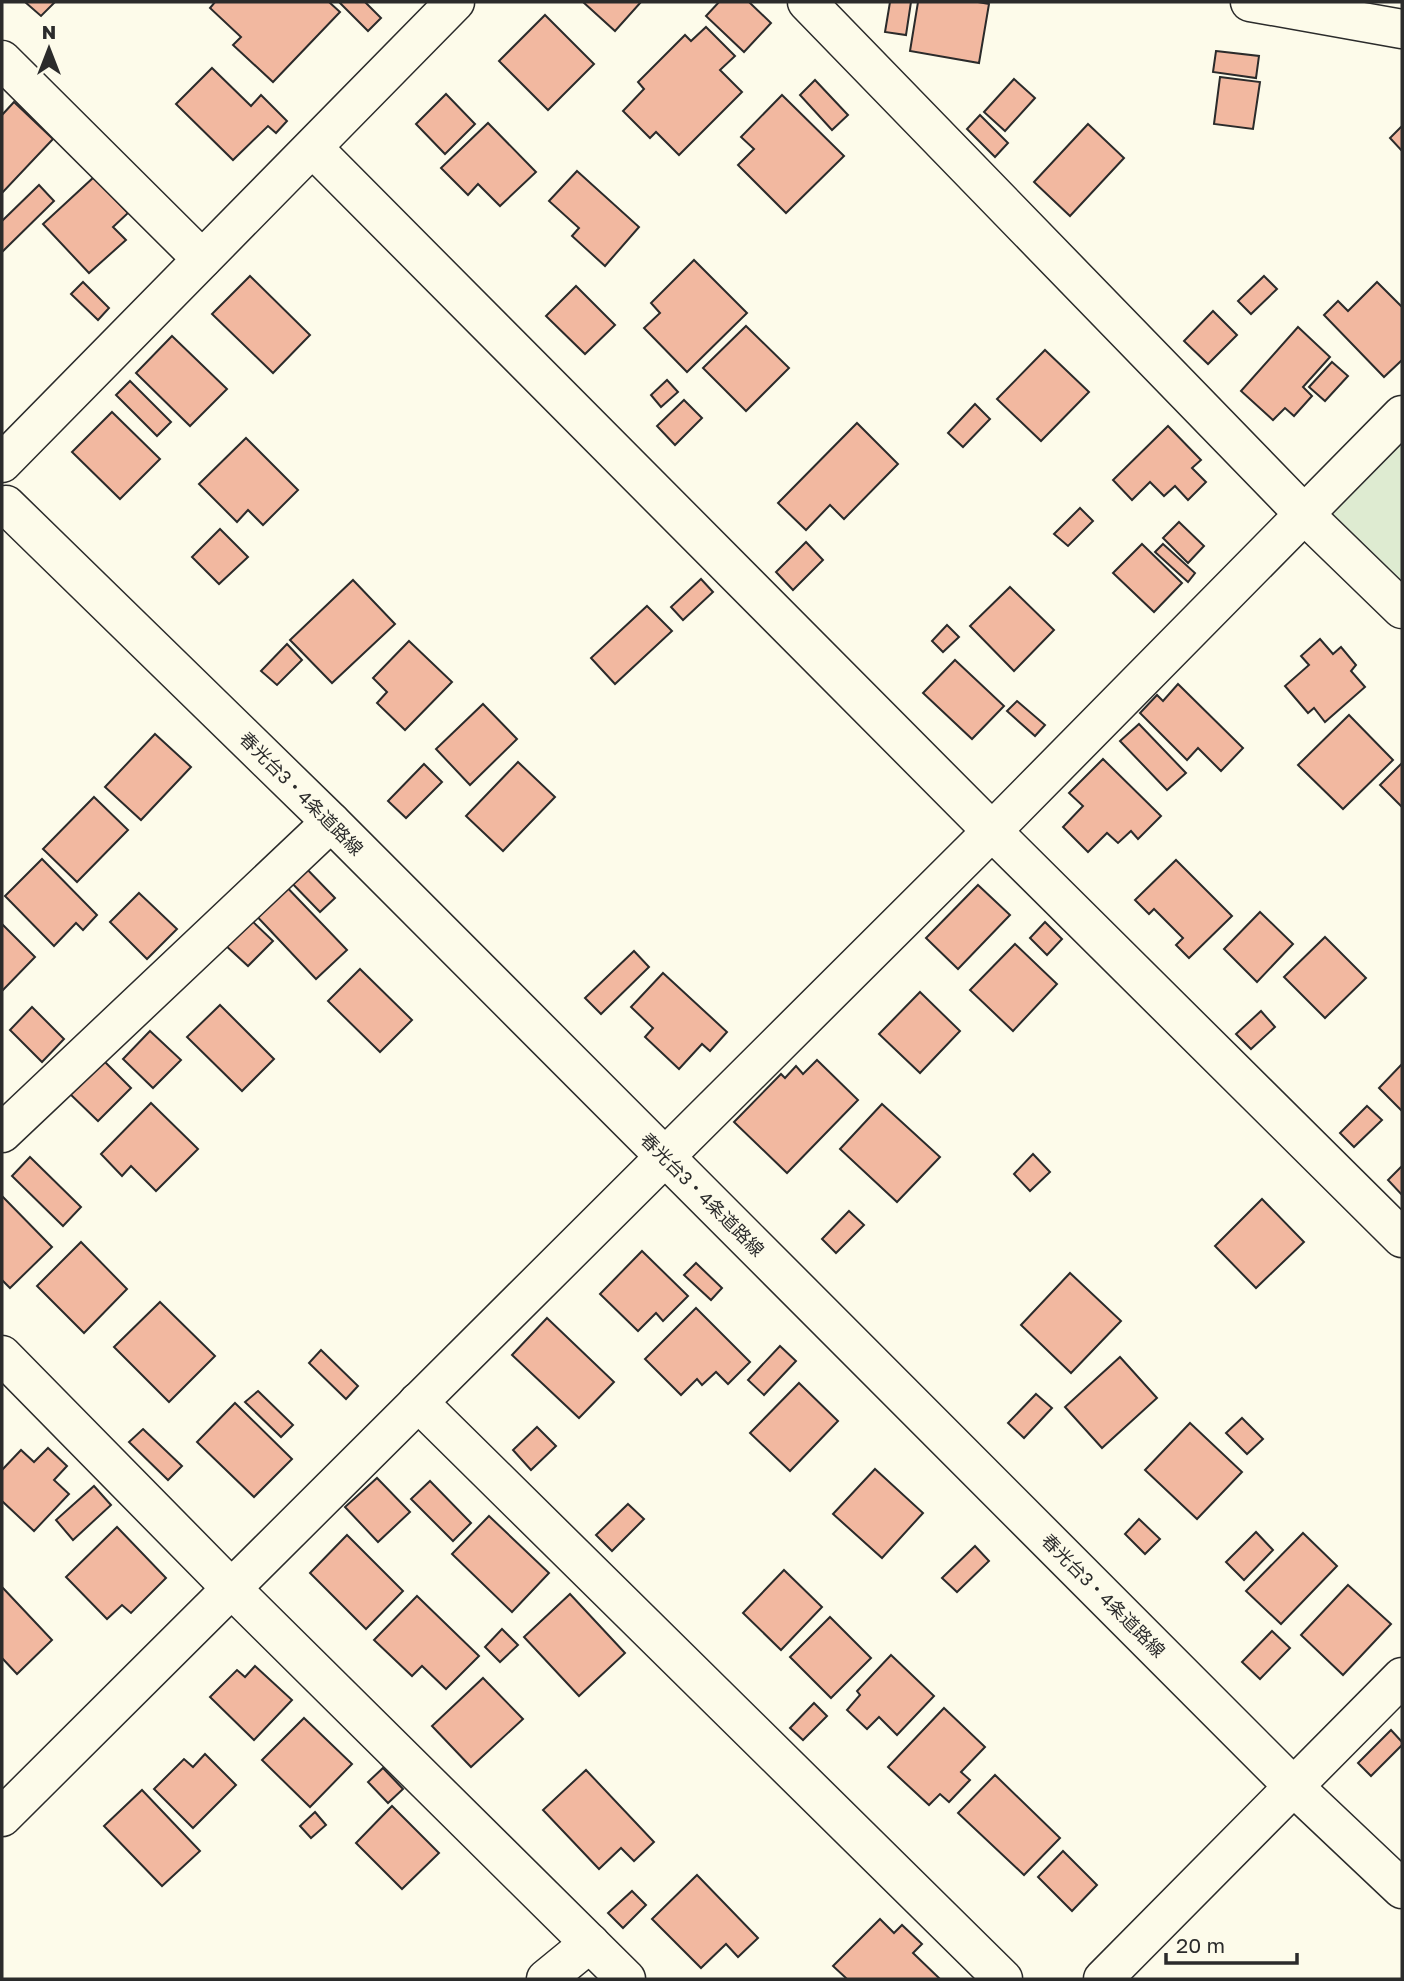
<svg xmlns="http://www.w3.org/2000/svg" width="1404" height="1981" font-family="'Golos Text','Noto Sans JP',sans-serif">
<style>
.green{fill:#deebd1;stroke:#74746e;stroke-width:2}
.building{fill:#f2b8a0;stroke:#2b2b2b;stroke-width:2}
.lines{fill:none;stroke-linecap:round;stroke-linejoin:round}
.minor-casing{stroke:#2b2b2b;stroke-width:41}
.minor{stroke:#fdfbea;stroke-width:38}
.labels{text-anchor:middle;stroke-width:5;stroke-linejoin:round;paint-order:stroke}
.street-label{font-size:18px;fill:#2b2b2b;stroke:#fdfbea}
</style>
<rect width="100%" height="100%" fill="#fdfbea"/>
<path class="green" d="M 1402,415 L 1402,609 L 1304,514 Z"/>
<g class="building">
<path d="M 25,2 L 55,2 L 41,16 Z"/>
<path d="M 215,2 L 329,2 L 340,12 L 273,82 L 233,45 L 241,37 L 210,8 Z"/>
<path d="M 342,2 L 365,2 L 381,18 L 368,31 L 340,3 Z"/>
<path d="M 583,2 L 641,2 L 615,31 Z"/>
<path d="M 719,2 L 749,2 L 771,23 L 744,52 L 706,16 Z"/>
<path d="M 890,2 L 911,2 L 906,35 L 885,32 Z"/>
<path d="M 918,2 L 978,2 L 989,4 L 979,63 L 910,51 Z"/>
<path d="M 545,15 L 594,64 L 548,110 L 499,61 Z"/>
<path d="M 706,27 L 735,56 L 720,70 L 742,92 L 679,155 L 656,132 L 650,138 L 623,111 L 644,89 L 638,82 L 685,35 L 691,41 Z"/>
<path d="M 1216,51 L 1259,56 L 1256,78 L 1213,72 Z"/>
<path d="M 212,68 L 251,106 L 261,95 L 287,121 L 276,133 L 268,126 L 233,160 L 176,104 Z"/>
<path d="M 1220,77 L 1260,82 L 1253,129 L 1214,124 Z"/>
<path d="M 1014,79 L 1035,98 L 1005,131 L 984,112 Z"/>
<path d="M 815,80 L 848,115 L 832,130 L 800,95 Z"/>
<path d="M 446,94 L 475,124 L 445,154 L 416,124 Z"/>
<path d="M 782,95 L 844,156 L 786,213 L 738,165 L 754,149 L 741,137 Z"/>
<path d="M 14,102 L 53,139 L 2,193 L 2,115 Z"/>
<path d="M 980,115 L 1008,143 L 995,157 L 967,129 Z"/>
<path d="M 488,123 L 536,172 L 500,206 L 478,184 L 468,195 L 441,168 Z"/>
<path d="M 1088,124 L 1124,158 L 1070,216 L 1034,182 Z"/>
<path d="M 1402,126 L 1402,151 L 1390,138 Z"/>
<path d="M 577,171 L 639,227 L 605,266 L 572,236 L 579,228 L 549,201 Z"/>
<path d="M 94,177 L 128,213 L 113,227 L 126,240 L 89,273 L 43,224 Z"/>
<path d="M 39,185 L 54,201 L 2,252 L 2,221 Z"/>
<path d="M 694,260 L 747,313 L 687,372 L 644,328 L 660,313 L 651,303 Z"/>
<path d="M 250,276 L 310,335 L 273,373 L 212,314 Z"/>
<path d="M 1264,276 L 1277,289 L 1251,314 L 1238,301 Z"/>
<path d="M 83,282 L 109,308 L 98,320 L 71,294 Z"/>
<path d="M 1377,282 L 1402,307 L 1402,360 L 1384,377 L 1324,315 L 1338,301 L 1348,311 Z"/>
<path d="M 576,286 L 615,325 L 585,354 L 546,316 Z"/>
<path d="M 1213,311 L 1237,335 L 1208,364 L 1184,341 Z"/>
<path d="M 746,326 L 789,368 L 746,411 L 703,368 Z"/>
<path d="M 1298,327 L 1330,357 L 1303,387 L 1312,396 L 1294,416 L 1285,408 L 1273,420 L 1241,391 Z"/>
<path d="M 172,336 L 227,389 L 190,426 L 136,373 Z"/>
<path d="M 1045,350 L 1089,392 L 1041,441 L 997,399 Z"/>
<path d="M 1332,362 L 1348,376 L 1325,401 L 1309,387 Z"/>
<path d="M 667,380 L 678,392 L 661,407 L 651,395 Z"/>
<path d="M 130,381 L 171,422 L 157,436 L 116,395 Z"/>
<path d="M 684,400 L 702,418 L 675,445 L 657,426 Z"/>
<path d="M 975,404 L 990,419 L 963,447 L 948,433 Z"/>
<path d="M 112,412 L 160,459 L 120,499 L 72,452 Z"/>
<path d="M 857,423 L 898,464 L 844,519 L 830,505 L 806,530 L 778,503 Z"/>
<path d="M 1168,426 L 1201,460 L 1192,468 L 1206,482 L 1188,500 L 1175,486 L 1164,496 L 1150,482 L 1132,500 L 1113,480 Z"/>
<path d="M 246,438 L 298,490 L 263,525 L 248,510 L 237,522 L 199,484 Z"/>
<path d="M 1080,508 L 1093,521 L 1068,546 L 1054,534 Z"/>
<path d="M 1179,522 L 1204,546 L 1188,563 L 1163,538 Z"/>
<path d="M 220,529 L 248,557 L 219,584 L 192,557 Z"/>
<path d="M 806,542 L 823,560 L 793,590 L 776,572 Z"/>
<path d="M 1142,544 L 1182,583 L 1154,612 L 1113,573 Z"/>
<path d="M 1163,544 L 1195,573 L 1188,582 L 1155,552 Z"/>
<path d="M 701,579 L 713,592 L 683,620 L 671,607 Z"/>
<path d="M 353,580 L 395,624 L 332,683 L 290,640 Z"/>
<path d="M 1010,587 L 1054,630 L 1014,671 L 970,626 Z"/>
<path d="M 647,606 L 672,631 L 615,684 L 591,658 Z"/>
<path d="M 947,625 L 959,637 L 943,652 L 932,641 Z"/>
<path d="M 1320,639 L 1333,654 L 1341,647 L 1356,665 L 1351,671 L 1365,687 L 1325,722 L 1314,708 L 1308,713 L 1285,686 L 1309,665 L 1301,656 Z"/>
<path d="M 409,641 L 452,682 L 405,730 L 377,703 L 387,692 L 373,678 Z"/>
<path d="M 287,644 L 302,660 L 277,685 L 261,671 Z"/>
<path d="M 955,660 L 1004,706 L 972,739 L 923,693 Z"/>
<path d="M 1178,684 L 1243,748 L 1221,771 L 1198,748 L 1187,760 L 1140,713 L 1157,695 L 1163,701 Z"/>
<path d="M 1017,701 L 1045,725 L 1035,736 L 1007,711 Z"/>
<path d="M 483,704 L 517,739 L 470,785 L 436,749 Z"/>
<path d="M 1349,715 L 1393,760 L 1343,809 L 1298,765 Z"/>
<path d="M 1139,724 L 1186,773 L 1167,790 L 1120,741 Z"/>
<path d="M 155,734 L 191,767 L 141,820 L 105,787 Z"/>
<path d="M 1103,759 L 1161,816 L 1138,839 L 1131,831 L 1118,843 L 1107,833 L 1088,852 L 1063,827 L 1083,806 L 1069,793 Z"/>
<path d="M 518,762 L 555,797 L 503,851 L 466,816 Z"/>
<path d="M 1402,763 L 1402,807 L 1380,785 Z"/>
<path d="M 424,764 L 442,782 L 406,818 L 388,801 Z"/>
<path d="M 94,797 L 128,830 L 77,882 L 43,849 Z"/>
<path d="M 42,859 L 97,915 L 83,930 L 76,923 L 54,946 L 5,896 Z"/>
<path d="M 1176,860 L 1232,916 L 1189,958 L 1176,945 L 1183,938 L 1154,909 L 1149,914 L 1135,900 Z"/>
<path d="M 301,863 L 335,898 L 320,912 L 286,877 Z"/>
<path d="M 280,880 L 347,950 L 316,979 L 250,909 Z"/>
<path d="M 978,885 L 1010,915 L 958,969 L 926,938 Z"/>
<path d="M 139,893 L 177,929 L 147,959 L 110,922 Z"/>
<path d="M 1260,912 L 1293,944 L 1257,982 L 1224,949 Z"/>
<path d="M 250,919 L 273,941 L 248,966 L 224,944 Z"/>
<path d="M 1045,922 L 1062,939 L 1047,955 L 1030,938 Z"/>
<path d="M 3,925 L 35,957 L 2,991 L 2,927 Z"/>
<path d="M 1325,937 L 1366,978 L 1325,1018 L 1284,977 Z"/>
<path d="M 1015,944 L 1057,984 L 1013,1031 L 970,990 Z"/>
<path d="M 634,951 L 649,967 L 601,1014 L 585,998 Z"/>
<path d="M 360,969 L 412,1020 L 380,1052 L 328,1001 Z"/>
<path d="M 663,973 L 727,1032 L 710,1051 L 702,1044 L 679,1069 L 645,1037 L 653,1028 L 631,1007 Z"/>
<path d="M 920,992 L 960,1031 L 920,1073 L 879,1034 Z"/>
<path d="M 220,1005 L 274,1059 L 242,1091 L 187,1037 Z"/>
<path d="M 32,1007 L 64,1039 L 42,1062 L 10,1030 Z"/>
<path d="M 1261,1011 L 1275,1027 L 1251,1049 L 1236,1034 Z"/>
<path d="M 150,1031 L 181,1060 L 153,1088 L 123,1059 Z"/>
<path d="M 101,1058 L 131,1088 L 98,1121 L 68,1092 Z"/>
<path d="M 817,1060 L 858,1100 L 787,1173 L 734,1122 L 781,1074 L 785,1078 L 796,1066 L 803,1074 Z"/>
<path d="M 1402,1064 L 1402,1111 L 1379,1088 Z"/>
<path d="M 151,1103 L 198,1149 L 156,1191 L 131,1166 L 122,1176 L 101,1154 Z"/>
<path d="M 882,1104 L 940,1157 L 897,1202 L 840,1149 Z"/>
<path d="M 1367,1106 L 1382,1120 L 1354,1147 L 1340,1133 Z"/>
<path d="M 1033,1154 L 1050,1172 L 1030,1191 L 1014,1174 Z"/>
<path d="M 30,1157 L 81,1207 L 63,1226 L 12,1176 Z"/>
<path d="M 1402,1166 L 1402,1195 L 1388,1180 Z"/>
<path d="M 2,1196 L 52,1247 L 10,1288 L 2,1280 Z"/>
<path d="M 1262,1199 L 1304,1242 L 1256,1288 L 1215,1246 Z"/>
<path d="M 849,1211 L 864,1225 L 836,1253 L 822,1239 Z"/>
<path d="M 81,1242 L 127,1289 L 84,1333 L 37,1286 Z"/>
<path d="M 642,1251 L 688,1296 L 663,1321 L 656,1313 L 638,1331 L 600,1294 Z"/>
<path d="M 696,1263 L 722,1288 L 711,1300 L 684,1275 Z"/>
<path d="M 1070,1273 L 1121,1321 L 1071,1373 L 1021,1325 Z"/>
<path d="M 160,1302 L 215,1356 L 169,1402 L 114,1347 Z"/>
<path d="M 696,1308 L 750,1362 L 728,1384 L 716,1372 L 702,1385 L 697,1379 L 681,1395 L 645,1359 Z"/>
<path d="M 547,1318 L 614,1382 L 579,1418 L 512,1355 Z"/>
<path d="M 780,1346 L 796,1361 L 764,1395 L 748,1380 Z"/>
<path d="M 321,1350 L 358,1386 L 346,1399 L 309,1363 Z"/>
<path d="M 1120,1357 L 1157,1398 L 1102,1448 L 1065,1407 Z"/>
<path d="M 799,1383 L 838,1421 L 790,1471 L 750,1433 Z"/>
<path d="M 258,1391 L 293,1425 L 281,1437 L 245,1402 Z"/>
<path d="M 1036,1394 L 1052,1408 L 1024,1438 L 1008,1423 Z"/>
<path d="M 235,1403 L 292,1459 L 254,1497 L 197,1442 Z"/>
<path d="M 1242,1418 L 1263,1439 L 1247,1454 L 1226,1433 Z"/>
<path d="M 1190,1423 L 1242,1472 L 1197,1519 L 1145,1470 Z"/>
<path d="M 537,1427 L 556,1446 L 531,1470 L 513,1450 Z"/>
<path d="M 143,1429 L 182,1466 L 168,1480 L 129,1442 Z"/>
<path d="M 48,1448 L 67,1466 L 54,1480 L 69,1494 L 34,1531 L 2,1501 L 2,1470 L 21,1450 L 34,1462 Z"/>
<path d="M 875,1469 L 923,1513 L 882,1558 L 833,1514 Z"/>
<path d="M 377,1478 L 410,1512 L 378,1542 L 345,1507 Z"/>
<path d="M 430,1481 L 471,1523 L 453,1541 L 411,1499 Z"/>
<path d="M 94,1486 L 111,1505 L 73,1540 L 56,1520 Z"/>
<path d="M 628,1504 L 644,1519 L 612,1551 L 596,1535 Z"/>
<path d="M 489,1516 L 549,1573 L 512,1612 L 452,1554 Z"/>
<path d="M 1139,1519 L 1160,1539 L 1145,1554 L 1125,1534 Z"/>
<path d="M 117,1527 L 166,1578 L 131,1613 L 122,1605 L 107,1619 L 66,1577 Z"/>
<path d="M 1256,1532 L 1273,1550 L 1244,1580 L 1226,1562 Z"/>
<path d="M 1303,1533 L 1337,1566 L 1281,1624 L 1246,1591 Z"/>
<path d="M 347,1535 L 403,1591 L 366,1629 L 310,1573 Z"/>
<path d="M 975,1546 L 989,1561 L 957,1592 L 942,1578 Z"/>
<path d="M 784,1570 L 822,1607 L 781,1650 L 743,1613 Z"/>
<path d="M 1348,1585 L 1391,1624 L 1343,1675 L 1301,1635 Z"/>
<path d="M 2,1587 L 52,1640 L 17,1674 L 2,1658 Z"/>
<path d="M 570,1594 L 625,1653 L 579,1696 L 524,1637 Z"/>
<path d="M 417,1596 L 479,1656 L 446,1689 L 422,1666 L 412,1676 L 374,1640 Z"/>
<path d="M 830,1617 L 871,1658 L 831,1698 L 790,1657 Z"/>
<path d="M 502,1629 L 518,1645 L 500,1662 L 485,1647 Z"/>
<path d="M 1272,1631 L 1290,1648 L 1260,1679 L 1242,1662 Z"/>
<path d="M 891,1655 L 934,1696 L 897,1735 L 879,1717 L 867,1729 L 847,1710 L 860,1695 L 857,1691 Z"/>
<path d="M 255,1666 L 292,1700 L 254,1740 L 210,1697 L 237,1670 L 245,1677 Z"/>
<path d="M 483,1678 L 523,1719 L 471,1767 L 432,1726 Z"/>
<path d="M 814,1703 L 827,1716 L 803,1740 L 790,1728 Z"/>
<path d="M 944,1708 L 985,1747 L 961,1772 L 970,1780 L 949,1802 L 940,1794 L 929,1805 L 888,1767 Z"/>
<path d="M 304,1718 L 352,1764 L 310,1807 L 262,1760 Z"/>
<path d="M 1391,1730 L 1402,1742 L 1402,1745 L 1371,1776 L 1358,1763 Z"/>
<path d="M 205,1754 L 236,1785 L 193,1828 L 154,1789 L 184,1759 L 193,1767 Z"/>
<path d="M 383,1768 L 403,1789 L 388,1803 L 368,1782 Z"/>
<path d="M 586,1770 L 654,1842 L 634,1861 L 621,1848 L 599,1869 L 543,1810 Z"/>
<path d="M 995,1775 L 1060,1838 L 1024,1875 L 958,1813 Z"/>
<path d="M 142,1790 L 200,1851 L 162,1886 L 104,1826 Z"/>
<path d="M 392,1806 L 439,1853 L 402,1889 L 356,1843 Z"/>
<path d="M 315,1812 L 326,1825 L 311,1838 L 300,1826 Z"/>
<path d="M 1063,1851 L 1097,1885 L 1072,1911 L 1038,1877 Z"/>
<path d="M 697,1875 L 758,1938 L 738,1957 L 726,1944 L 701,1968 L 652,1919 Z"/>
<path d="M 632,1891 L 646,1905 L 623,1928 L 608,1913 Z"/>
<path d="M 880,1919 L 894,1933 L 902,1925 L 922,1944 L 913,1953 L 940,1979 L 847,1979 L 833,1966 Z"/>
</g>
<g class="lines">
<g class="minor-casing">
<g id="minor">
<path d="M 807,2 L 1304,514 L 1402,609"/>
<path d="M 1250,2 L 1402,29"/>
<path d="M 2,60 L 202,259"/>
<path d="M 313,148 L 992,831 L 1402,1238"/>
<path d="M 2,463 L 455,2"/>
<path d="M 6,505 L 331,822 L 1293,1786 L 1402,1889"/>
<path d="M 2,1133 L 331,822"/>
<path d="M 2,1355 L 230,1587 L 626,1979"/>
<path d="M 418,1402 L 1003,1979"/>
<path d="M 2,1817 L 992,831 L 1402,415"/>
<path d="M 546,1979 L 590,1943"/>
<path d="M 1103,1979 L 1402,1677"/>
</g>
</g>
<use href="#minor" class="minor"/>
</g>
<g class="labels">
<g class="street-label">
<text transform="translate(301 794) rotate(45)" y="6">春光台3・4条道路線</text>
<text transform="translate(702 1195) rotate(45)" y="6">春光台3・4条道路線</text>
<text transform="translate(1103 1596) rotate(45)" y="6">春光台3・4条道路線</text>
</g>
</g>
<rect width="1404" height="1981" fill="none" stroke="#2b2b2b" stroke-width="7"/>
<g transform="translate(49 49)" stroke="#fdfbea" stroke-width="5" paint-order="stroke">
<path d="M0-5L12 26L0 18L-12 26Z" fill="#2b2b2b"/>
<text y="-10" font-size="19" font-weight="bold" text-anchor="middle" fill="#2b2b2b">N</text>
</g>
<path d="M1166 1953v10h131v-10" fill="none" stroke="#2b2b2b" stroke-width="3.5"/>
<text x="1176" y="1953" font-size="21" fill="#2b2b2b" stroke="#fdfbea" stroke-width="5" paint-order="stroke">20 m</text>
</svg>
